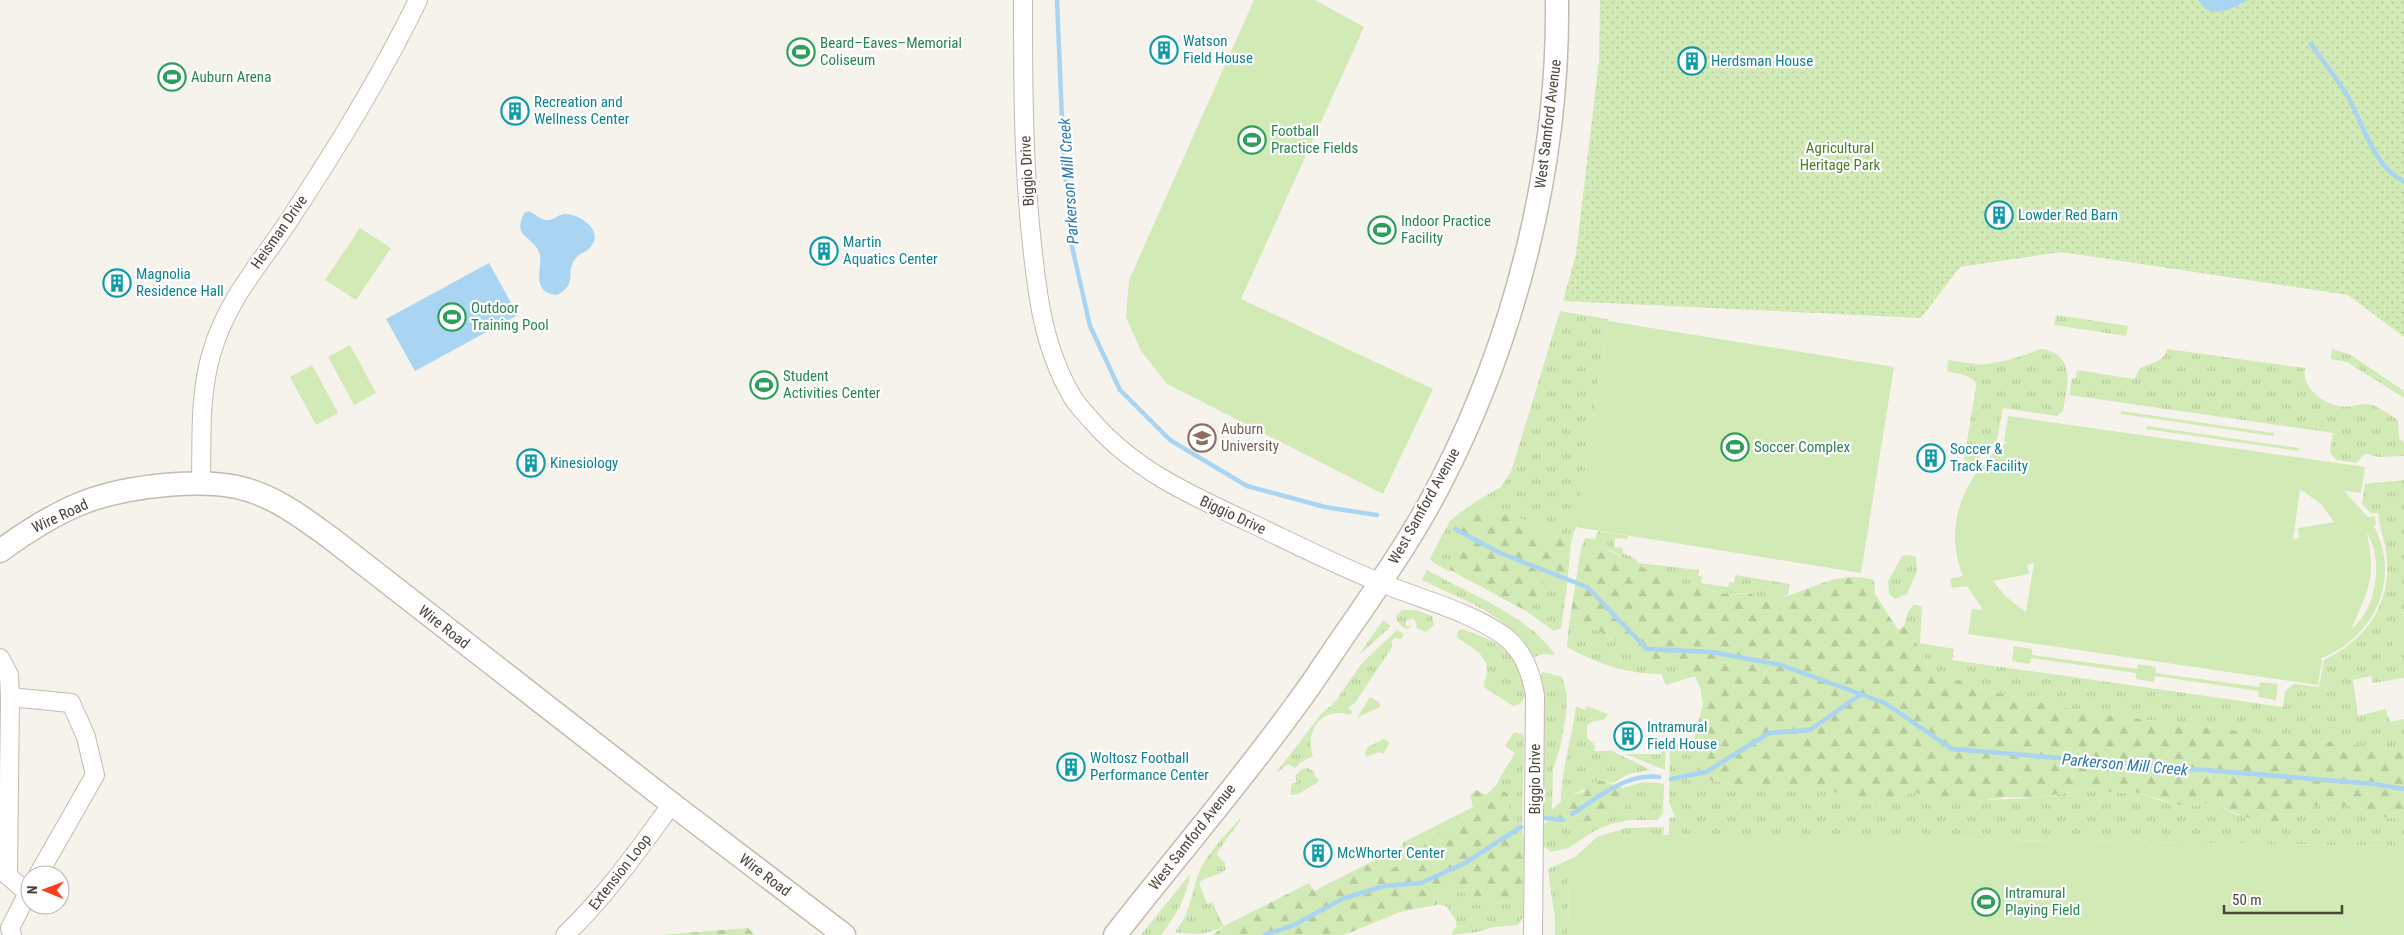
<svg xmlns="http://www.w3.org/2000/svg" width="2404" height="935" font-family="'Roboto Condensed',sans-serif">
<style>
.grass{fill:url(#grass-tufts)}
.forest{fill:url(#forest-firs)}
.park{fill:url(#park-dots)}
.garden{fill:#d2eab5;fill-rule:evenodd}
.water{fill:#a9d4f2}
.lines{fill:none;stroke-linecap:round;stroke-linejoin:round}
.stream{stroke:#a9d4f2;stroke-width:4.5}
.minor-casing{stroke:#c2bbae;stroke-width:20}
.tertiary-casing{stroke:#c2bbae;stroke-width:25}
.minor{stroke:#fff;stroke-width:18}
.tertiary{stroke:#fff;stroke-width:22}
.labels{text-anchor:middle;stroke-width:4.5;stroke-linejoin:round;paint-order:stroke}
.culture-label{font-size:15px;fill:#0d838f;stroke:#fff;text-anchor:start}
.leisure-label{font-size:15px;fill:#27864d;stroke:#fff;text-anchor:start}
.street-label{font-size:15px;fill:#4b4439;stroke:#fff}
.park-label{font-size:15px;fill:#4a7f2a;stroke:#fff}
.education-label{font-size:15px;fill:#785e54;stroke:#fff;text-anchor:start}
.water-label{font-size:16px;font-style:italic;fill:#2e7ab2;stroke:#fff}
</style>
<defs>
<pattern id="grass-tufts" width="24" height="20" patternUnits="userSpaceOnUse" patternTransform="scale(1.25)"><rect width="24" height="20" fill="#d2eab5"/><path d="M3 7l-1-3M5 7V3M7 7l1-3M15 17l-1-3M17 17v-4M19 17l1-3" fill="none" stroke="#b6ca9c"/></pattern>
<pattern id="forest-firs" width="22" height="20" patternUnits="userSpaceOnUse" patternTransform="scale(1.25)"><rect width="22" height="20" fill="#d2eab5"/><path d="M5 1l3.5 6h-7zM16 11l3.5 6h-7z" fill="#b6ca9c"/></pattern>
<pattern id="park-dots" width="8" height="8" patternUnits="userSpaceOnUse" patternTransform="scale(1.25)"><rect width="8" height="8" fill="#d2eab5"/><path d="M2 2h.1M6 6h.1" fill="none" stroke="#b6ca9c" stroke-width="1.8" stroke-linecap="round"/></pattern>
</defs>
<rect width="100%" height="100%" fill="#f6f3ec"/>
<g class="grass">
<path d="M 1560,311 L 1608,319 L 1608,321 L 1576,527 L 1571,542 L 1561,537 L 1544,535 C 1535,517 1500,513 1482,512 L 1477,501 L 1501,487 L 1511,472 Z"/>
<path d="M 2056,315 L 2128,326 L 2126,336 L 2054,325 Z"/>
<path d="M 2042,349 C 2077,355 2067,386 2063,411 L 2057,416 L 2003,408 L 1997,440 L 1979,457 L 1968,471 L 1964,460 L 1976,386 L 1975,381 L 1967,376 L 1947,371 L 1948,360 L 1980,365 L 2009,360 Z"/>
<path d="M 2167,349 L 2305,368 C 2301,386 2322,404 2340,406 C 2349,408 2358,404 2367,404 C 2377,405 2389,414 2398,420 L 2399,438 L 2404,442 L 2404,456 L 2378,457 L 2367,454 L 2362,456 L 2357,463 L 2336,460 L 2330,452 L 2333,433 L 2069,395 L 2072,378 L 2076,378 L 2077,370 L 2134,379 L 2140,368 C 2151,363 2164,362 2167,349 Z"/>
<path d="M 2332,349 L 2351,355 L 2404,391 L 2404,398 L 2347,362 L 2331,359 Z"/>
<path d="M 2404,480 L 2404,612 L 2394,643 L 2386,654 L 2393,659 L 2404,645 L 2404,678 L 2373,683 L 2371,676 L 2353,680 L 2358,716 L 2385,709 L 2390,722 L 2404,719 L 2404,751 L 2090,713 L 1983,690 L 1934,671 L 1919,651 L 1912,633 L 1904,626 L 1908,612 L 1914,604 L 1922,607 L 1920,643 L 1954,649 L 1952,660 L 2283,707 L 2285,691 L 2294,684 L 2319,687 L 2324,660 C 2369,639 2393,600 2386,551 C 2384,538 2379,526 2378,513 L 2371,513 L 2362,504 L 2365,484 Z"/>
<path d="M 1458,514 C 1454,534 1454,552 1450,572 L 1432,562 L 1430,558 L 1450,521 Z"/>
<path d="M 1598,531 L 1628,536 L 1627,539 L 1615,538 L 1614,547 L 1623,548 L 1623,553 L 1636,559 L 1638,563 L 1699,570 L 1698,576 L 1702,576 L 1701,583 L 1728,587 L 1729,582 L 1734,583 L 1735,575 L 1790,584 L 1788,594 L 1778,600 L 1762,601 L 1750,593 C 1729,595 1713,594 1695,583 L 1672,586 L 1616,553 L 1596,545 L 1581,548 L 1585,538 L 1595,539 Z"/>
<path d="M 1909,555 L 1916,557 L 1917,571 L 1907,594 L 1895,599 L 1889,594 L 1888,581 L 1902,556 Z"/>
<path d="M 1427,570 C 1467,593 1530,616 1555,655 L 1543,654 L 1534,657 C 1509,614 1464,601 1422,580 Z"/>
<path d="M 1543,575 L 1567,586 L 1561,628 L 1554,631 L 1526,611 L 1543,595 Z"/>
<path d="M 1402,610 L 1415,610 L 1432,616 L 1434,625 L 1426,632 L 1416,627 L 1417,624 L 1413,618 L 1406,621 L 1406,626 L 1411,626 L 1408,629 C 1401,627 1398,624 1396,617 Z"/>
<path d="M 1383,620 L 1391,626 L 1358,656 Z"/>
<path d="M 1569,624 L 1595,629 L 1648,660 L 1689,665 L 1695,676 L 1666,685 L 1661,674 C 1627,674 1600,664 1570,649 L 1567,646 Z"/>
<path d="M 1462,629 C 1478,635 1494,640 1507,652 C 1518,662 1538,702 1513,706 L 1484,687 C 1484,681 1487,677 1487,671 C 1488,654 1468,646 1457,637 L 1458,631 Z"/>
<path d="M 1397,630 L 1404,634 L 1401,639 L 1394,638 L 1392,642 L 1392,647 L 1355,703 L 1348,707 L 1350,710 L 1353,711 L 1350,715 C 1323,706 1304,730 1313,756 L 1301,762 L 1295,768 L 1288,764 L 1276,773 L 1321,714 L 1335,702 L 1361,664 Z"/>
<path d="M 1543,672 L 1562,677 L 1567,695 L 1566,715 L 1561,744 L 1553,770 L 1552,810 L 1547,817 L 1541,818 L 1544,700 L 1540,675 Z"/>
<path d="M 1370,697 L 1380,703 L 1380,707 L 1357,718 Z"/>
<path d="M 1576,706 L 1585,710 L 1587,706 L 1608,714 L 1604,720 L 1594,721 L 1587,725 L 1587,738 L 1595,745 L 1594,751 L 1612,751 L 1651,770 L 1629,774 L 1613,783 L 1603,781 C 1590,788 1571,793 1561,802 C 1561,769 1572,739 1576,706 Z"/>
<path d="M 1514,732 L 1522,734 L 1524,738 L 1522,829 L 1524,843 L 1509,821 L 1508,794 L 1496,785 L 1515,753 L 1505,746 Z"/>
<path d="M 1384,739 L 1390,743 L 1383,754 L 1379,752 L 1367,757 L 1365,753 L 1368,747 Z"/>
<path d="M 1694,739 L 1703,778 L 1734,785 L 1793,790 L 1809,787 L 1834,791 L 1844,799 L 1871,804 L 1914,792 L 1934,798 L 1986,800 L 2033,798 L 2096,788 L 2114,793 L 2134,792 L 2162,801 L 2197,806 L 2211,802 L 2238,815 L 2303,814 L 2316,805 L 2353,806 L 2380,817 L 2404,818 L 2404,846 L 1669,835 L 1669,818 L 1675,817 L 1669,802 L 1670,744 L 1683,744 Z"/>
<path d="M 1662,744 L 1666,744 L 1665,770 L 1626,754 L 1661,754 Z"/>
<path d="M 1307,768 L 1314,771 L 1315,777 L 1319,779 L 1317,783 L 1298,794 L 1290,795 L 1292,784 L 1297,782 L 1295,776 L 1302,769 Z"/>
<path d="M 1643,782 L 1664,784 L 1663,812 L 1658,820 L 1630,820 L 1611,824 L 1596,830 L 1568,848 L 1551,852 L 1544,847 L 1543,824 L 1549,821 L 1563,824 L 1579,820 L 1591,822 L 1627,807 L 1623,788 Z"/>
<path d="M 1473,807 L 1394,869 L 1365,865 L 1403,846 L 1402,843 Z"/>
<path d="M 1240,818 L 1240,821 L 1218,851 L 1217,855 L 1225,863 L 1226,869 C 1219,877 1207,875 1199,883 L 1207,904 L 1212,902 L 1224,926 C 1208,935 1194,935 1175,932 C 1191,912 1190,898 1198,875 C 1205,855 1226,835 1240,818 Z"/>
<path d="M 1664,827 L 1663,835 L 1607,834 L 1569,869 L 1568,935 L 1555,935 L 1555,919 L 1548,870 L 1550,868 L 1575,857 L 1597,837 L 1626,828 Z"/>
<path d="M 1190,874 C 1187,898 1175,916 1161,935 L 1141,935 Z"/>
<path d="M 1448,887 L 1495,903 L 1523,897 L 1523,917 L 1518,925 L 1494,927 L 1477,932 L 1452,935 L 1452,931 L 1457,927 L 1455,919 L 1446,906 L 1436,904 Z"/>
</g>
<g class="forest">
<path d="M 1477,501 L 1482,512 C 1500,513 1535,517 1544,535 L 1561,537 L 1571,542 L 1567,586 L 1543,576 L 1543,595 L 1526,611 L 1450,570 C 1454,551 1454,534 1458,514 Z"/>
<path d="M 1596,545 L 1631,561 L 1672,586 L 1695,583 C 1713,594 1730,596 1750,593 L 1762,601 C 1799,599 1834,567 1874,580 L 1875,594 L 1898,630 L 1904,626 L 1912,633 L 1919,651 L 1934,671 L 1983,690 L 2090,713 L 2404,751 L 2404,818 L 2380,817 L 2353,806 L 2316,805 C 2278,833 2249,820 2211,802 L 2197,806 L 2181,805 L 2134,792 L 2114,793 L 2096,788 L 2032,798 L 2008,797 L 1963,803 L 1934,798 L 1914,792 L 1871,804 L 1854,803 L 1844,799 L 1834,791 L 1809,787 L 1793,790 L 1751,788 L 1702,778 L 1694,739 L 1703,704 L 1700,687 L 1689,665 L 1648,660 L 1595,629 L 1569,624 L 1581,548 Z"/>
<path d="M 1603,781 L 1623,788 L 1627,807 L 1607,820 L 1591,822 L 1579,820 L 1563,824 L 1549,821 L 1547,814 L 1567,796 L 1583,792 L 1590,782 Z"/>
<path d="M 1496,785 L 1508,794 L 1509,821 L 1524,843 L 1523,897 L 1495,903 L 1448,888 L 1436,905 L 1400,912 L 1344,935 L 1213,935 L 1224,926 L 1309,883 L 1314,891 L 1365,865 L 1394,868 L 1473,807 L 1470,795 L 1476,790 L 1486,795 Z"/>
<path d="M 748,928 L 755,935 L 658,935 L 660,935 Z"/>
</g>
<path class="park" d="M 1600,0 L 2404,0 L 2404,337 L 2348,295 L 2061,252 L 1960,267 L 1921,318 L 1563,301 L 1576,254 L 1599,61 Z"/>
<g class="garden">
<path d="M 1254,0 L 1315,0 L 1364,27 L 1241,299 L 1433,389 L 1383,494 L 1167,384 L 1141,351 L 1126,317 L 1129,280 Z"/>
<path d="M 360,228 L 391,248 L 356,300 L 325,280 Z"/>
<path d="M 1608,321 L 1894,367 L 1861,573 L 1576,527 Z"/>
<path d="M 350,345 L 376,393 L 354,405 L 328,357 Z"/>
<path d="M 312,365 L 338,413 L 316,425 L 290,377 Z"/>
<path d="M 2121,411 L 2274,433 L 2273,436 L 2121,414 Z"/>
<path d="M 2008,416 L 2365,467 L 2361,493 L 2344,491 L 2368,517 L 2375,516 L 2376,525 L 2374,526 C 2402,581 2374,637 2320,659 L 2322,660 L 2318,685 L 1968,634 L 1972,609 L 1983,610 L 1967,586 L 1952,588 L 1950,579 L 1963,576 C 1942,525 1965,473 2007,442 L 2004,441 ZM 2300,489 L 2321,504 L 2334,522 L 2298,528 L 2299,537 L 2293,540 ZM 2367,533 C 2383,558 2378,608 2352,628 C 2369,588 2376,578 2367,533 ZM 2033,563 L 2034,563 L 2026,612 L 2006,597 L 1993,581 L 2029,574 L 2027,565 Z"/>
<path d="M 2147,426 L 2299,448 L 2298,451 L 2146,429 Z"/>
<path d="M 2404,612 L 2404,645 L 2393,659 L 2386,654 L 2394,643 Z"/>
<path d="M 2014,646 L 2032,649 L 2032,655 L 2137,669 L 2138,664 L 2156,667 L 2155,673 L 2259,687 L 2260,682 L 2278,684 L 2276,700 L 2258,697 L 2259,691 L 2155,676 L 2154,682 L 2136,679 L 2136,673 L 2031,658 L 2030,664 L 2012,661 Z"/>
<path d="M 1607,834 L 2404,846 L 2404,935 L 1568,935 L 1569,869 Z"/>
</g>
<g class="water">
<path d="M 2198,0 L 2248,0 C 2231,9 2211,21 2198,0 Z"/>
<path d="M 529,211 C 535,214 541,220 546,220 C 553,221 557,215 564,214 C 578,213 603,229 592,245 C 589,251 582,252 577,257 C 563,271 580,283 557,295 C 550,294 544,293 541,286 C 536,276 543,263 539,252 C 532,235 512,238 524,213 Z"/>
<path d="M 489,263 L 518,315 L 415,371 L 386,319 Z"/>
</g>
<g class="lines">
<g class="stream">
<path d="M 1057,0 L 1063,144 L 1071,242 L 1090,326 L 1120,390 L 1170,440 L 1247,486 L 1325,507 L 1377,515"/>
<path d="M 2311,44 C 2323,61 2336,78 2347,95 C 2363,123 2373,167 2404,181"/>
<path d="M 1455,529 L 1500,553 L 1587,587 L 1647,649 L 1711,652 L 1781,665 L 1885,703 L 1952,749 L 2374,784 L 2404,789"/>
<path d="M 1671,779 L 1706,772 L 1769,733 L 1810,730 L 1861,694"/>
<path d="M 1572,814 C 1599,797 1626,773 1659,777"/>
<path d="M 1544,818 L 1563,820"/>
<path d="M 1265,935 L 1294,925 L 1342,899 L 1384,886 L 1421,883 L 1465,863 L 1521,827"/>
</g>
<g class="minor-casing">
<g id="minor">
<path d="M 1023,0 C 1023,75 1023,150 1030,225 C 1036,285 1041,345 1073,398 C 1078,406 1086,414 1092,421 C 1136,472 1195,497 1255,525 C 1297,545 1340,567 1384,584 C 1423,600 1469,611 1504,636 C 1524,651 1531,673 1535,695 L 1533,935"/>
<path d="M 201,483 C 202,441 199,397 211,355 C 226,301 258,267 288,222 C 335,151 381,77 418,0"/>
<path d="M 0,658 L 9,675 L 10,697 L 8,876 L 28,893"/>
<path d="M 10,697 L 71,703 L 86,737 L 95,775 L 38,875"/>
<path d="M 12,935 L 10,928 L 30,889"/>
<path d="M 565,935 C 606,896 638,850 672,804"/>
</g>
</g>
<g class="tertiary-casing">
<g id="tertiary">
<path d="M 0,551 C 26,532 52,515 82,503 C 125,486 211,475 254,492 C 283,502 307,521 332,539 L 672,804 L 844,935"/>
<path d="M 1115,935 C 1175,858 1239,784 1296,705 C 1317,677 1336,646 1357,617 C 1387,573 1417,529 1441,482 C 1516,336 1559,164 1557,0"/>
</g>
</g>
<use href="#minor" class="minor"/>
<use href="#tertiary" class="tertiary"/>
</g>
<defs>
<g id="building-ring" transform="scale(1.4375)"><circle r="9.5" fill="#fff" stroke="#0f9aa8" stroke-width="1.5"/><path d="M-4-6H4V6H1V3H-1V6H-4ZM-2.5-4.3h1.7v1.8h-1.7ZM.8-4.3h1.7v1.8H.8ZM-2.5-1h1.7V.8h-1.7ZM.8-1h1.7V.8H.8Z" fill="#0f9aa8"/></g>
<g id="stadium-ring" transform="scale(1.4375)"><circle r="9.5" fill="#fff" stroke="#2e9e5b" stroke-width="1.5"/><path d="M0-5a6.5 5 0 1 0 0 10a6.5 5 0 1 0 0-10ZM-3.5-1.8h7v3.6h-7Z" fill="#2e9e5b"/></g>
<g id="university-ring" transform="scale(1.4375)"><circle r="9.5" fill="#fff" stroke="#8d6e63" stroke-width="1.5"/><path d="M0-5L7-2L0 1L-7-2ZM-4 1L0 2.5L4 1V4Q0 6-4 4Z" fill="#8d6e63"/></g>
</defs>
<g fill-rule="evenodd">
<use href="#building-ring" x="1164" y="50"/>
<use href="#stadium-ring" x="801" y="52"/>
<use href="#building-ring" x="1692" y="61"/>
<use href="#stadium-ring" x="172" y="77"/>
<use href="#building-ring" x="515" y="111"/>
<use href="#stadium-ring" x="1252" y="140"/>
<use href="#building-ring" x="1999" y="215"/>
<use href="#stadium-ring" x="1382" y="230"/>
<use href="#building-ring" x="824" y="251"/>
<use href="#building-ring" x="117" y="283"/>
<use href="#stadium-ring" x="452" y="317"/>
<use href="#stadium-ring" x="764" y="385"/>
<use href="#university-ring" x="1202" y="438"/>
<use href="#stadium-ring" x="1735" y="447"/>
<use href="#building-ring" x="1931" y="458"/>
<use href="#building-ring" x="531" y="463"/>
<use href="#building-ring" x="1628" y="736"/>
<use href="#building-ring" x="1071" y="767"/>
<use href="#building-ring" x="1318" y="853"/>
<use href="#stadium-ring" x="1986" y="902"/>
</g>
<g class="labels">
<g class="culture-label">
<text x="1183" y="46">Watson<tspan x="1183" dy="17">Field House</tspan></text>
<text x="1711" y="66">Herdsman House</text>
<text x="534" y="107">Recreation and<tspan x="534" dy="17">Wellness Center</tspan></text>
<text x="2018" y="220">Lowder Red Barn</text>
<text x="843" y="247">Martin<tspan x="843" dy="17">Aquatics Center</tspan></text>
<text x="136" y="279">Magnolia<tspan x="136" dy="17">Residence Hall</tspan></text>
<text x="1950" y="454">Soccer &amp;<tspan x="1950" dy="17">Track Facility</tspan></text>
<text x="550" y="468">Kinesiology</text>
<text x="1647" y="732">Intramural<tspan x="1647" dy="17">Field House</tspan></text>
<text x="1090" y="763">Woltosz Football<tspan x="1090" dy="17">Performance Center</tspan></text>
<text x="1337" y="858">McWhorter Center</text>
</g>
<g class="leisure-label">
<text x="820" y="48">Beard–Eaves–Memorial<tspan x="820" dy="17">Coliseum</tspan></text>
<text x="191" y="82">Auburn Arena</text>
<text x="1271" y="136">Football<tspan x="1271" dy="17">Practice Fields</tspan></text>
<text x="1401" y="226">Indoor Practice<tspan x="1401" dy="17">Facility</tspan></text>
<text x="471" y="313">Outdoor<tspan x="471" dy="17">Training Pool</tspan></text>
<text x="783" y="381">Student<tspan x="783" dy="17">Activities Center</tspan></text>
<text x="1754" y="452">Soccer Complex</text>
<text x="2005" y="898">Intramural<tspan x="2005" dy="17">Playing Field</tspan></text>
</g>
<g class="street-label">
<text transform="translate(1548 124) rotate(-83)" y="5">West Samford Avenue</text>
<text transform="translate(1027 171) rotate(-93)" y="5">Biggio Drive</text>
<text transform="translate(279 232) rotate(-55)" y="5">Heisman Drive</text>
<text transform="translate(1424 506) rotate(-61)" y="5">West Samford Avenue</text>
<text transform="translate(1233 515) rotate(25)" y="5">Biggio Drive</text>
<text transform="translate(60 516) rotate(-25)" y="5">Wire Road</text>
<text transform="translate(444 627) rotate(38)" y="5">Wire Road</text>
<text transform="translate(1535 779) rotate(-90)" y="5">Biggio Drive</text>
<text transform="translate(1192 837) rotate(-52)" y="5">West Samford Avenue</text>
<text transform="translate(620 872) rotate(-52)" y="5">Extension Loop</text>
<text transform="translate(765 875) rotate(37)" y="5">Wire Road</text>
</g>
<g class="park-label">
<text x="1840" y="153">Agricultural<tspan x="1840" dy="17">Heritage Park</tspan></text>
</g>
<g class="education-label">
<text x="1221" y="434">Auburn<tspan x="1221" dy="17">University</tspan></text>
</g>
<g class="water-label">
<text transform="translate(1068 181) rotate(-94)" y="6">Parkerson Mill Creek</text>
<text transform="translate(2125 764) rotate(5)" y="6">Parkerson Mill Creek</text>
</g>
</g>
<g transform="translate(45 890) rotate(271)"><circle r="24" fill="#ffffff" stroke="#b7b4b0"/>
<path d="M0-4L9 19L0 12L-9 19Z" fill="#fc3f1d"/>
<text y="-8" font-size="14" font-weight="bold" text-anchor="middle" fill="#4b4439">N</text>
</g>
<path d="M2224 905v8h118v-8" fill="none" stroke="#4b4439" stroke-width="2.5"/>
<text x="2232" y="905" font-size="15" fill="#4b4439" stroke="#ffffff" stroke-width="4" paint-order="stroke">50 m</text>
</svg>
